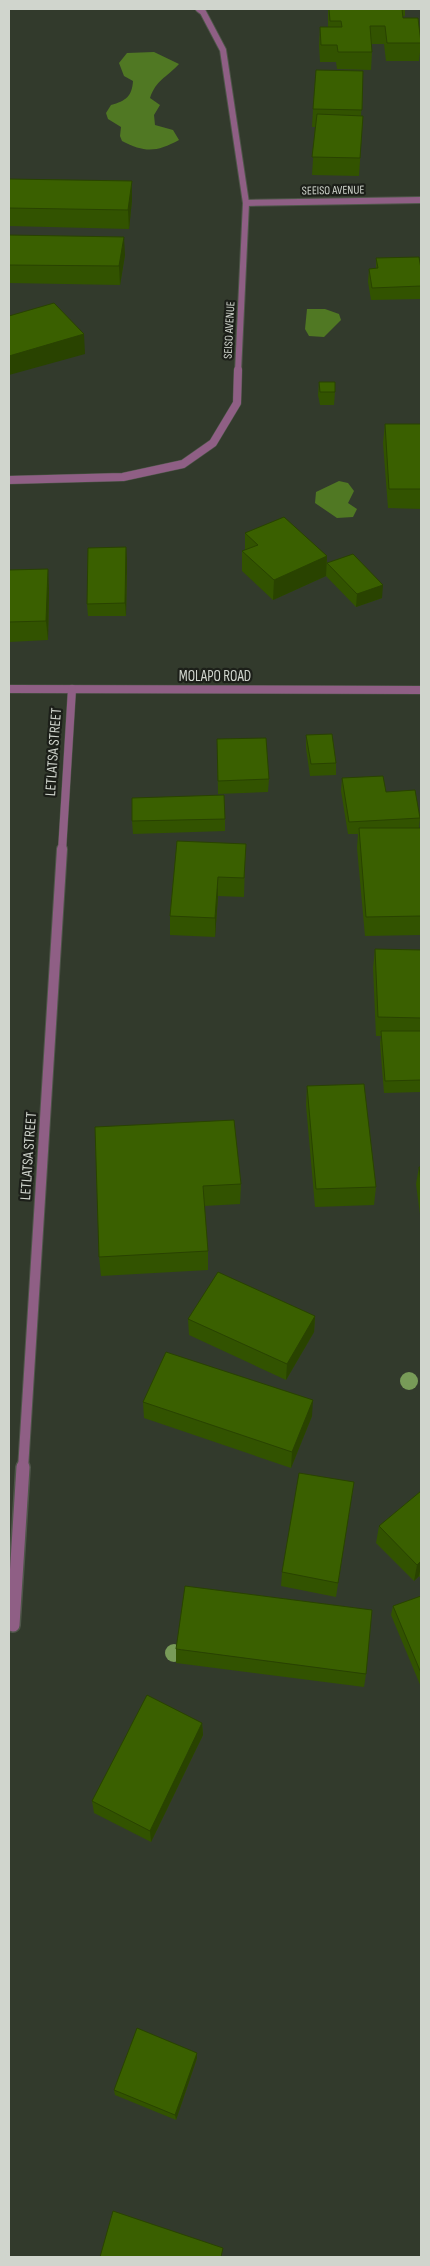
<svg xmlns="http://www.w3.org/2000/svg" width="430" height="2266" font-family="'Sofia Sans Condensed',sans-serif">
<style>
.forest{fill:#507823}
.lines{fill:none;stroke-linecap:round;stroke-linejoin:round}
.minor-far3-casing{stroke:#4e5649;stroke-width:8}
.minor-far2-casing{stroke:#4e5649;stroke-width:9}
.minor-far1-casing{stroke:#4e5649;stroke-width:12}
.minor-casing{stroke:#4e5649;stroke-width:16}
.minor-far3{stroke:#8f5f85;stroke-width:6}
.minor-far2{stroke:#8f5f85;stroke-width:8}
.minor-far1{stroke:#8f5f85;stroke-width:10}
.minor{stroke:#8f5f85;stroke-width:13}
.tree{fill:#789b58}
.wall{fill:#325300}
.shaded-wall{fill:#294300}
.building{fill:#3a6000;stroke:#294300}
.labels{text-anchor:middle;stroke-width:4.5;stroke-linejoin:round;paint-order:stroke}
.far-street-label{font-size:12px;fill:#d0d5cd;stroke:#1c1f19}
.street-label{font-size:15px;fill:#d0d5cd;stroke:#1c1f19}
</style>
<rect width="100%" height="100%" fill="#323a2c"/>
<g class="forest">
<path d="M 154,52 L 179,64 C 166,78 156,80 150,98 L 160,105 L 154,115 L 155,125 L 173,130 L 179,140 C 157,152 145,153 122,141 L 120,136 L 121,127 L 108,119 L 106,113 L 111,105 C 126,101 132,96 133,81 L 124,76 L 119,63 L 127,53 Z"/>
<path d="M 307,309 L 325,309 L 339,314 L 341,320 L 324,337 L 309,336 L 305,329 Z"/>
<path d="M 339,481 L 348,483 L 354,491 L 348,503 L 357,509 L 353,517 L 337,518 L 315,503 L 316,492 Z"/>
</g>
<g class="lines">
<g class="minor-far3-casing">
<g id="minor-far3">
<path d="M 199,9 L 203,12 L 223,50 L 246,203 L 238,372"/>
<path d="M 246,203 L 421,200"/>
</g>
</g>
<g class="minor-far2-casing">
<g id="minor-far2">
<path d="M 9,480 L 123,477 L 183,464 L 213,443 L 237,403 L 238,370"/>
<path d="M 9,689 L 421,690"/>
<path d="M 62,851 L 72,689"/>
</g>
</g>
<g class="minor-far1-casing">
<path id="minor-far1" d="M 23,1469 L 62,849"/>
</g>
<g class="minor-casing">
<path id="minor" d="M 13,1625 L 23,1467"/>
</g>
<use href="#minor-far3" class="minor-far3"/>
<use href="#minor-far2" class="minor-far2"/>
<use href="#minor-far1" class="minor-far1"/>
<use href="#minor" class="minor"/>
</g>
<g class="tree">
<circle cx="409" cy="1381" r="9"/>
<circle cx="174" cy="1653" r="9"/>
</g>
<g class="wall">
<path d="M 328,9 L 405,9 L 405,16 L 403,16 L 403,18 L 421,43 L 419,61 L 386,61 L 384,44 L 372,44 L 372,52 L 371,70 L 337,69 L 336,62 L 320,62 L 319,45 L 320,27 L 328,27 Z"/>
<path d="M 363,71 L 361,116 L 363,116 L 359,176 L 312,175 L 315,127 L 312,127 L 313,109 Z"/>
<path d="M 9,179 L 132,181 L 132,200 L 129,229 L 9,226 Z"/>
<path d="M 9,235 L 125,255 L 120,285 L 9,283 Z"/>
<path d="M 376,258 L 421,269 L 421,299 L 371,300 L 368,282 L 369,269 L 376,268 Z"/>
<path d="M 319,382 L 335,392 L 334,405 L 320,405 L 318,395 Z"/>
<path d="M 385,424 L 421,424 L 421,509 L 388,508 L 383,443 Z"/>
<path d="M 245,533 L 327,556 L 327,563 L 382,598 L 356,607 L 326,576 L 273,600 L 242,571 L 242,551 L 245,550 Z"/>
<path d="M 127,560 L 126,616 L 88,616 L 87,604 Z"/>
<path d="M 9,570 L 49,589 L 48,640 L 9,642 Z"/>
<path d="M 306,735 L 336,763 L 336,775 L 310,776 L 306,748 Z"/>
<path d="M 217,739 L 269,779 L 268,792 L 218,794 Z"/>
<path d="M 342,778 L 386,792 L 420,818 L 419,828 L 421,828 L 421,935 L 365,936 L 357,848 L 358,834 L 348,834 L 341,791 Z"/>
<path d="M 225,819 L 225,831 L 133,834 L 132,821 Z"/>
<path d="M 177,841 L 245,863 L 244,897 L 218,896 L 215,937 L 170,935 L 170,916 Z"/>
<path d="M 375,949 L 421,950 L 421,1092 L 384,1093 L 380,1043 L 381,1036 L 376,1036 L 373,968 Z"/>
<path d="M 307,1086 L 376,1187 L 374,1205 L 315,1207 L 306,1105 Z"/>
<path d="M 95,1127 L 241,1184 L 240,1204 L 204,1206 L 208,1251 L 208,1270 L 101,1276 L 99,1257 Z"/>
<path d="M 419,1167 L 421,1167 L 421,1222 L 416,1184 Z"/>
<path d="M 315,1316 L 314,1332 L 286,1380 L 189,1335 L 188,1319 Z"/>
<path d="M 143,1402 L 312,1416 L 291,1468 L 144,1418 Z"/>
<path d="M 354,1482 L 336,1597 L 281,1586 L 282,1572 Z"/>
<path d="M 421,1491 L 421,1579 L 419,1576 L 414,1581 L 376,1543 L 379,1526 Z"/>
<path d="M 421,1596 L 421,1687 L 391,1615 L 393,1606 Z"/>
<path d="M 176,1649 L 366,1674 L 364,1687 L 176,1663 Z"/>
<path d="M 202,1723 L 203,1735 L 151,1842 L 94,1813 L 92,1801 Z"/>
<path d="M 197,2058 L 176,2120 L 115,2095 L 114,2090 Z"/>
</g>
<g class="shaded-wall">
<path d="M 132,181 L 132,200 L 129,229 L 128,210 Z"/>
<path d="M 124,237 L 125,255 L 120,285 L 119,266 Z"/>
<path d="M 84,334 L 85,354 L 9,375 L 9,356 Z"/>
<path d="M 126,547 L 127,560 L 126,616 L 125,603 Z"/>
<path d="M 327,556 L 326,576 L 273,600 L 274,580 Z"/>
<path d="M 48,569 L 49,589 L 48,640 L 46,621 Z"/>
<path d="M 383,585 L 382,598 L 356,607 L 357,594 Z"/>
<path d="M 218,877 L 218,896 L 215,937 L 215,918 Z"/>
<path d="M 315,1316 L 314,1332 L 286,1380 L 287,1364 Z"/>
<path d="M 313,1400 L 312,1416 L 291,1468 L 292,1452 Z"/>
<path d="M 421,1561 L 421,1566 L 419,1576 L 414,1581 L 417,1565 Z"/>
<path d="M 202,1723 L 203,1735 L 151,1842 L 150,1831 Z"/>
<path d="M 197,2053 L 197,2058 L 176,2120 L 175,2115 Z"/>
</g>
<g class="building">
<path d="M 329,9 L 402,9 L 403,18 L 418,18 L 421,43 L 387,43 L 385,26 L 370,26 L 372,52 L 338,52 L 337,45 L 321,45 L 320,27 L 342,27 L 341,21 L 330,21 Z"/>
<path d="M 316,70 L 363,71 L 362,110 L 313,109 Z"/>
<path d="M 317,114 L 363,116 L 360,158 L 312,157 Z"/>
<path d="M 9,179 L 132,181 L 128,210 L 9,208 Z"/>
<path d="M 9,235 L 124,237 L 119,266 L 9,265 Z"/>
<path d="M 419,257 L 421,269 L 421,286 L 372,288 L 369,269 L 378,268 L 376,258 Z"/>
<path d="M 54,303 L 84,334 L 9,356 L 9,316 Z"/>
<path d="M 319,382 L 335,382 L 335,392 L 320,392 Z"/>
<path d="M 385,424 L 421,424 L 421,489 L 389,489 Z"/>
<path d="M 284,517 L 327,556 L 274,580 L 242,551 L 258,545 L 245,533 Z"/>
<path d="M 126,547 L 125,603 L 87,604 L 88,548 Z"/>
<path d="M 353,554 L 383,585 L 357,594 L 327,563 Z"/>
<path d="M 48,569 L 46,621 L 9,622 L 9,570 Z"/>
<path d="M 332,734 L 336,763 L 311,764 L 306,735 Z"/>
<path d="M 266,738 L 269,779 L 218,781 L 217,739 Z"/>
<path d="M 383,776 L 386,792 L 415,790 L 420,818 L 349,822 L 342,778 Z"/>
<path d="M 224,795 L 225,819 L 132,821 L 132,798 Z"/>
<path d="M 359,828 L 421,828 L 421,916 L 366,917 Z"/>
<path d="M 177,841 L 246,844 L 244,878 L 218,877 L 215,918 L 170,916 Z"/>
<path d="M 375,949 L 421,950 L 421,1018 L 378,1017 Z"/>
<path d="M 381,1031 L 421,1031 L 421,1080 L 385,1081 Z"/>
<path d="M 364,1084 L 376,1187 L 316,1189 L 307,1086 Z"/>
<path d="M 234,1120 L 241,1184 L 203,1186 L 208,1251 L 99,1257 L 95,1127 Z"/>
<path d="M 419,1167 L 421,1167 L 421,1182 Z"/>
<path d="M 218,1272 L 315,1316 L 287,1364 L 188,1319 Z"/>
<path d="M 166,1352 L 313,1400 L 292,1452 L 143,1402 Z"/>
<path d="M 299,1473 L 354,1482 L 338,1583 L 282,1572 Z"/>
<path d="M 421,1491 L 421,1561 L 417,1565 L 379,1526 Z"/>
<path d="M 185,1586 L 372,1610 L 366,1674 L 176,1649 Z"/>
<path d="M 421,1596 L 421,1673 L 393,1606 Z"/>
<path d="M 147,1695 L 202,1723 L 150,1831 L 92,1801 Z"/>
<path d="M 137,2028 L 197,2053 L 175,2115 L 114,2090 Z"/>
<path d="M 113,2211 L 223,2248 L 221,2257 L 100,2257 Z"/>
</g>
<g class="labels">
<g class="far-street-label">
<text transform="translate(333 190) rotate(-1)" y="4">SEEISO AVENUE</text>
<text transform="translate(229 330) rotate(-87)" y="4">SEISO AVENUE</text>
</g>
<g class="street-label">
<text x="215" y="681">MOLAPO ROAD</text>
<text transform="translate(53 752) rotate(-86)" y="5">LETLATSA STREET</text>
<text transform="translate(28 1156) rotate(-86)" y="5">LETLATSA STREET</text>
</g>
</g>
<rect width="430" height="2266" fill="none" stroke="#d0d5cd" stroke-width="20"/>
</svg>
